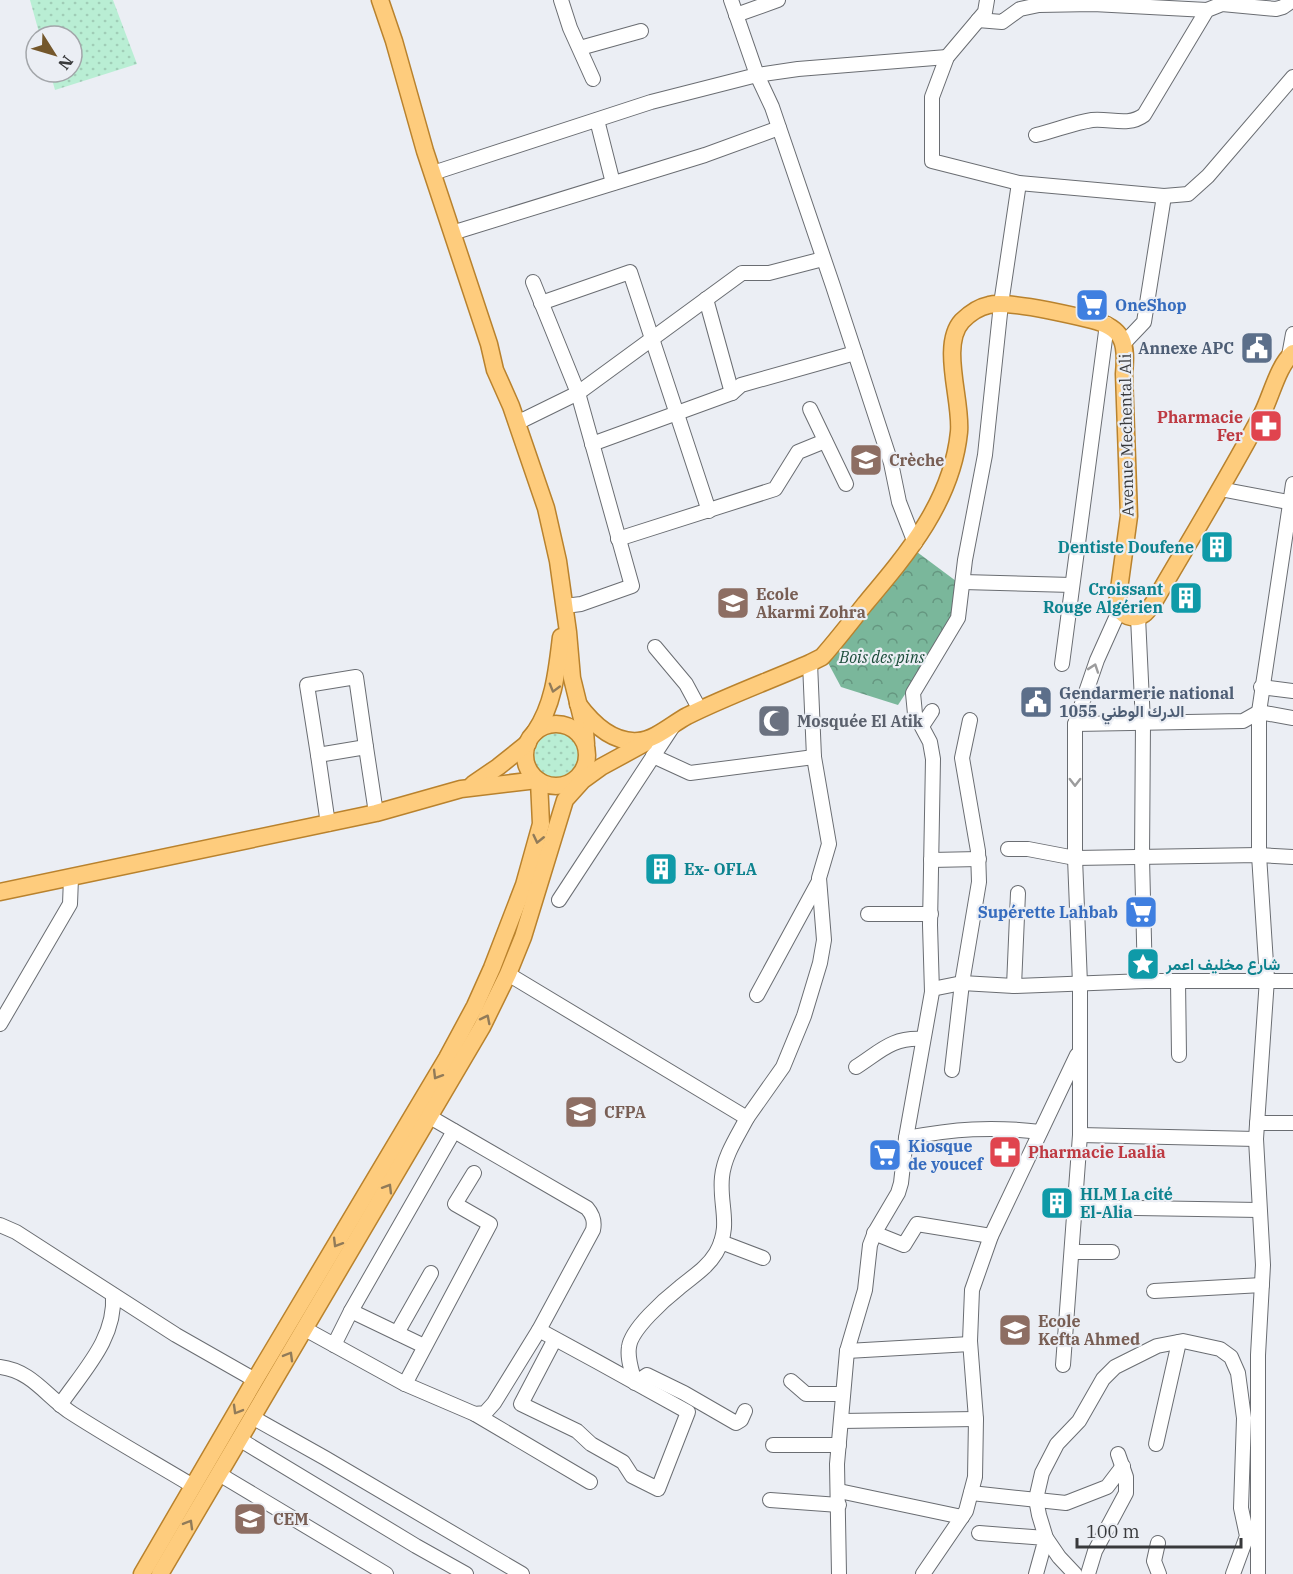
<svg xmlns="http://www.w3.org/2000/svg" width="1293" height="1574" font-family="'IBM Plex Serif',Vazirmatn,serif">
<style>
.grass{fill:url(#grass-dots)}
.forest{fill:url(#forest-crowns)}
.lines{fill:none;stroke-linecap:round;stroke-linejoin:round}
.minor-casing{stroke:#6a6d72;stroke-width:16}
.major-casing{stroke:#b9822d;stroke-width:19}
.minor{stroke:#fff;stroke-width:14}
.major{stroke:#fecc7d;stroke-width:16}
.oneway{stroke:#9c9c9d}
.oneway2{stroke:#917b59}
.labels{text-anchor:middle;stroke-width:4.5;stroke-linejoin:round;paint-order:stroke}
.shop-label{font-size:16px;font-weight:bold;fill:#366cbe;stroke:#ebeef4;text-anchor:start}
.service-label{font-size:16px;font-weight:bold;fill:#4e5e75;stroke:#ebeef4;text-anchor:end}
.health-label{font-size:16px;font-weight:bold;fill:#be3a42;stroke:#ebeef4;text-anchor:end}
.street-label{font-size:16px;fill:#38393b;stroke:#ebeef4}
.education-label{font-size:16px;font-weight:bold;fill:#785e54;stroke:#ebeef4;text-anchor:start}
.culture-label{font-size:16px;font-weight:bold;fill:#0d838f;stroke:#ebeef4;text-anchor:start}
.park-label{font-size:16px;font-style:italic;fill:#1a4b38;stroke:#ebeef4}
.worship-label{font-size:16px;font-weight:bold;fill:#5b616d;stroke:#ebeef4;text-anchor:start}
</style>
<defs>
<pattern id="grass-dots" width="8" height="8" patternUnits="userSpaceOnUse" patternTransform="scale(1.5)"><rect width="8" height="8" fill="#b9eed4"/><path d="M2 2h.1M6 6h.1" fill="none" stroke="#a0cdb7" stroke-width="1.8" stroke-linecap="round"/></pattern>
<pattern id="forest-crowns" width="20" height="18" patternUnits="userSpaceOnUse" patternTransform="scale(1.5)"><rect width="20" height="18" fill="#7ab79b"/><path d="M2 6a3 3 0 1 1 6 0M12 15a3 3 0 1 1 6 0" fill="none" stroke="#659680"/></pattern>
</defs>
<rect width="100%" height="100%" fill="#ebeef4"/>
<g class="grass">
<path d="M 30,0 L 113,0 L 137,64 L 55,90 L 50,72 L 72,72 L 72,36 L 40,36 Z"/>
<circle cx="557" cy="756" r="23"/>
</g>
<path class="forest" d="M 917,552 L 956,581 L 952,622 L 898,705 L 841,687 L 826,659 Z"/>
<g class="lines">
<g class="minor-casing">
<g id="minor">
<path d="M 561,0 L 570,28 L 593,79"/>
<path d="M 731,0 L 757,75 L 772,107 L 833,286 L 891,463 L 899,502 L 915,543"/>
<path d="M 987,0 L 985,12 L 947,57 L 932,97 L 932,161 L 1019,183 L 1164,196 L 1188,194 L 1208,176 L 1293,77"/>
<path d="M 736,15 L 778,0"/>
<path d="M 978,20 L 1002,22 L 1020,9 L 1039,5 L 1093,4 L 1207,10"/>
<path d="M 580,48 L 641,31"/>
<path d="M 597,120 L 613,183"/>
<path d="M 1036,135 C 1054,131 1073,123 1092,120 C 1110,118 1128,127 1144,115 L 1207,10 L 1222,4 L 1276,9 L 1283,7 L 1293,0"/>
<path d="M 433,173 L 651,102 L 757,75 L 798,69 L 947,57"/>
<path d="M 452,233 L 705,155 L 779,128"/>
<path d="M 533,282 L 578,393 L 632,586 L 581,604 L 565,606"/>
<path d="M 706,299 L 732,393"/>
<path d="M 541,303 L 630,272 L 709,511"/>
<path d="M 1124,343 L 1144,322 L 1164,196"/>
<path d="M 1289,356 L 1293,334"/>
<path d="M 810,409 L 846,484"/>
<path d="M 516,422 L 525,419 L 578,393 L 742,273 L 769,273 L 823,259"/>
<path d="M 592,444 L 732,393 L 741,385 L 855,353"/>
<path d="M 1220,489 L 1293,503"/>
<path d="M 618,539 L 775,489 L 798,452 L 825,441"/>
<path d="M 963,582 L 1072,585"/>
<path d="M 1138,617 L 1143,723 L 1142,858 L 1145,981"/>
<path d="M 655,647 L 686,684 L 700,710"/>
<path d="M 1062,664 L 1107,324"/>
<path d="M 1261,687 L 1293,691"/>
<path d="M 1075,724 L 1243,721 L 1259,712 L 1293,718"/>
<path d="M 922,726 L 932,711"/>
<path d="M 318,755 L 307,685 L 356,677 L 366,747"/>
<path d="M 653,756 L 690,773 L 814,757"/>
<path d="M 328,824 L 318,755 L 366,747 L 376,813"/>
<path d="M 1008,849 L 1028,849 L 1075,858 L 1259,855 L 1293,857"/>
<path d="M 931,860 L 979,859"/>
<path d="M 559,900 L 673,726"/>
<path d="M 868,914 L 931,914"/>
<path d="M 508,974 L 747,1118 L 783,1067 L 804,1016 L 820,963 L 824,940 L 819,878 L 829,844 L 814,757 L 810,663"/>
<path d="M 1178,981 L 1179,1055"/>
<path d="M 1014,986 L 1018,893"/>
<path d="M 932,989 L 962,983 L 1014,986 L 1145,981 L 1293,981"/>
<path d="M 757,995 L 819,881"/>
<path d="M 0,1024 L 70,904 L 71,878"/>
<path d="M 856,1067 C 881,1051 892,1037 923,1039"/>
<path d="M 952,1070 L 962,983 L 979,882 L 978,851 L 962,758 L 970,720"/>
<path d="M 1257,1123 L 1293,1123"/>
<path d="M 1080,1135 L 1256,1139"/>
<path d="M 906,1138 C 954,1129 991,1126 1040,1132"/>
<path d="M 1075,1207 L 1259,1210"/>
<path d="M 0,1225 L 16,1232 L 176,1335 L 255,1380"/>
<path d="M 874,1233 L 904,1245 L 917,1224 L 991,1236"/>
<path d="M 721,1242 L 763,1258"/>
<path d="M 1072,1252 L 1112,1252"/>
<path d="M 1154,1291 L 1262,1285"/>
<path d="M 351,1311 L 424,1346"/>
<path d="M 305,1329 L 405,1384 L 475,1414 L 485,1413 L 494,1403 L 539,1330 L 593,1230 C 595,1221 593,1215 587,1208 L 430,1117"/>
<path d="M 539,1330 C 589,1357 638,1384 688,1412 L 658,1489 L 632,1476 L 623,1462 L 591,1444 L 577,1431 L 521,1404 L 555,1339"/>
<path d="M 397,1333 L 431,1273"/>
<path d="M 334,1345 L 351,1311 L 454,1131"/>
<path d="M 847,1351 L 970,1344"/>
<path d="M 1063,1365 L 1080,1135 L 1080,984 L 1075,858 L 1075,724 L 1097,660 L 1119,611"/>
<path d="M 0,1367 C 33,1371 47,1398 73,1414 C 112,1439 153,1462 193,1486"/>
<path d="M 791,1381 L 806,1394 L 843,1394"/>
<path d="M 405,1384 L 490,1224 L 455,1204 L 474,1173"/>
<path d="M 60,1405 C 83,1371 116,1339 113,1295"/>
<path d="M 745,1411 L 741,1420 L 736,1423 L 684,1393 L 647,1375 L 635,1383 C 632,1371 627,1359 629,1347 C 631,1329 665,1299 679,1288 C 692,1277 707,1268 716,1253 C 732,1225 719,1206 722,1177 C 724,1156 737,1137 747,1118"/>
<path d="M 475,1414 L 590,1482"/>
<path d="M 252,1417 L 325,1458 L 522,1574"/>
<path d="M 841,1421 L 976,1419"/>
<path d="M 239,1439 L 416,1546 L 466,1574"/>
<path d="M 1156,1444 L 1179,1342"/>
<path d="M 773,1445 L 839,1445"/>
<path d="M 219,1474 L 386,1574"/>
<path d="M 839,1491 L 962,1517"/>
<path d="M 971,1493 L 1066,1503 L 1107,1487 L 1123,1466"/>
<path d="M 770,1500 L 839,1505"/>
<path d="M 979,1533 L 1046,1538 L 1036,1574"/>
<path d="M 1158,1543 L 1154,1561 L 1159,1574"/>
<path d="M 839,1574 L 837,1464 L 847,1351 L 865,1290 L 870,1245 L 875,1232 L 898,1193 L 901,1183 L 906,1138 L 932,992 L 930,925 L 933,759 L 930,742 L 915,714 L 913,693 L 958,618 L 965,560 L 985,455 L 1001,304 L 1019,183"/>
<path d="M 923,1574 L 966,1511 L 975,1477 L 976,1419 L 970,1341 L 972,1290 L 991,1236 L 1077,1055"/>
<path d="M 1075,1574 L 1059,1557 L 1046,1538 L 1039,1515 L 1036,1499 L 1042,1473 L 1057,1444 L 1079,1421 L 1103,1379 L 1115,1367 L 1157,1346 L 1183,1341 L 1220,1349 L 1231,1357 L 1238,1373 L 1244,1418 L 1241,1508 L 1247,1536 L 1233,1574"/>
<path d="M 1088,1574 L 1095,1551 L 1126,1493 L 1126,1477 L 1118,1454"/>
<path d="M 1258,1574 L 1258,1355 L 1263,1265 L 1256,1139 L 1267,979 L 1259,855 L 1259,712 L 1293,484"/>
</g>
</g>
<g class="major-casing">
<g id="major">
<path d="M 380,0 L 394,41 L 425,151 L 489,344 L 495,370 L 511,406 L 546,508 L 558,561 L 568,632 L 572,678 L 585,731 L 586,744"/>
<path d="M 578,704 C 592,723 612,743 638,741 C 655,740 672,724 687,716 C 727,696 769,681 810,663 L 822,657 C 837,640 851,622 865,604 C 908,553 952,501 959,432 C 962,401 940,345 962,321 C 969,314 979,307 989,305 C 1008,300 1071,315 1092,320 C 1124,328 1127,343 1124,374 L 1129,516 L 1117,604 C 1120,616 1134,621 1144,614 C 1148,611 1151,606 1154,602 C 1190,540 1228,478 1262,414 C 1271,397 1278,365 1293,353"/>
<circle cx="556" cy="755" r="31"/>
<path d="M 535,732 C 554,704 557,670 561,637"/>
<path d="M 473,784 L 498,767 L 528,743"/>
<path d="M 0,892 L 376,813 L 461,789 L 537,780"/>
<path d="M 142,1574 L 255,1380 L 447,1058 L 475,1006 L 492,968 L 524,885 L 541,824 L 539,781"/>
<path d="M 160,1574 L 482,1027 L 508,974 L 523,937 L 565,800 L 583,780 L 601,767 L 645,743"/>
</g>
</g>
<use href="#minor" class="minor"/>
<use href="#major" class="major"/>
</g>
<defs><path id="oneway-chevron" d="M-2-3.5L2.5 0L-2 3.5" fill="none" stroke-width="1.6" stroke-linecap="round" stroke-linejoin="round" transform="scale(1.5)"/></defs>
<g class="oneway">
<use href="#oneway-chevron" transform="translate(1094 668) rotate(-71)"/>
<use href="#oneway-chevron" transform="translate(1075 782) rotate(90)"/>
</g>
<g class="oneway2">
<use href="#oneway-chevron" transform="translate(554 688) rotate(106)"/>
<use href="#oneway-chevron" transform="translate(538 839) rotate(103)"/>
<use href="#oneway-chevron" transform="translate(486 1019) rotate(-63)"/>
<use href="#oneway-chevron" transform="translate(437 1075) rotate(121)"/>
<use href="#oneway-chevron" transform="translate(388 1188) rotate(-59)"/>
<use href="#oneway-chevron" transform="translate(337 1243) rotate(121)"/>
<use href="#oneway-chevron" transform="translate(289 1356) rotate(-60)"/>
<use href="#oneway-chevron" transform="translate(237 1410) rotate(120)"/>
<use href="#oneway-chevron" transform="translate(189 1524) rotate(-60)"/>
</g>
<defs>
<g id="supermarket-square" transform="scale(1.725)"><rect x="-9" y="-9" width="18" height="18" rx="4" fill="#3f7fe0" stroke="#ebeef4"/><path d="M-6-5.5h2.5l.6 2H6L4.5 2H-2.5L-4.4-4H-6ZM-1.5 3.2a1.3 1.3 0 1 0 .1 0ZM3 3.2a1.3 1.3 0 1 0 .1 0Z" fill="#fff"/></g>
<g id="civic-square" transform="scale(1.725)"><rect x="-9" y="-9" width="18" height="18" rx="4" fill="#5c6f8a" stroke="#ebeef4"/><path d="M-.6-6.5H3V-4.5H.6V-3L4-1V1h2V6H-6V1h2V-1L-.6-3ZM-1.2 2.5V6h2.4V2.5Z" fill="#fff"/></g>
<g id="pharmacy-square" transform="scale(1.725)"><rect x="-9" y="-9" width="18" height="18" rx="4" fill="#e0444e" stroke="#ebeef4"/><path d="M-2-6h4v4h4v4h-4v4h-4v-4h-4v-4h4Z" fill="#fff"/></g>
<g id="school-square" transform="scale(1.725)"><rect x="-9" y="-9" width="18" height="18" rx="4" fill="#8d6e63" stroke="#ebeef4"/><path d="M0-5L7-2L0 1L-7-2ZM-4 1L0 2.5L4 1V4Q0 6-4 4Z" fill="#fff"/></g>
<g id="building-square" transform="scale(1.725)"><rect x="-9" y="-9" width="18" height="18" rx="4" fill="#0f9aa8" stroke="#ebeef4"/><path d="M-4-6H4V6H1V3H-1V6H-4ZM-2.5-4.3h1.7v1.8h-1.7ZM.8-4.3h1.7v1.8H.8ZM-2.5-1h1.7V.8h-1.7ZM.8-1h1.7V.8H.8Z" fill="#fff"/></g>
<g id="mosque-square" transform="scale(1.725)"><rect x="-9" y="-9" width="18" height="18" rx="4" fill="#6b7280" stroke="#ebeef4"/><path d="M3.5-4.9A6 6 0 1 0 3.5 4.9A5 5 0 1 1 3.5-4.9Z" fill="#fff"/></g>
<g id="sight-square" transform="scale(1.725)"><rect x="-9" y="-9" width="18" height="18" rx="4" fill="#0f9aa8" stroke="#ebeef4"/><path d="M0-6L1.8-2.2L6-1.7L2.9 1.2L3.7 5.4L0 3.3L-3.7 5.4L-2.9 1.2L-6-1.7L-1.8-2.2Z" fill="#fff"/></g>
<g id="university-square" transform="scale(1.725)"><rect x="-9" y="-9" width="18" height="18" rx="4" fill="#8d6e63" stroke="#ebeef4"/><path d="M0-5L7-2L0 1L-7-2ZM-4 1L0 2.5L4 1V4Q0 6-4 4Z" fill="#fff"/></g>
</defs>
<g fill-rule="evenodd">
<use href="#supermarket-square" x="1092" y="305"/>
<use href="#civic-square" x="1257" y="348"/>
<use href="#pharmacy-square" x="1266" y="426"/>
<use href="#school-square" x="866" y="460"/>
<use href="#building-square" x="1217" y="547"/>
<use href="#building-square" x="1186" y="598"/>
<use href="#school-square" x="733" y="603"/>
<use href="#civic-square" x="1036" y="702"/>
<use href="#mosque-square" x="774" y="721"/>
<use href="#building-square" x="661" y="869"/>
<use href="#supermarket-square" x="1141" y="912"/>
<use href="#sight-square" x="1143" y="964"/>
<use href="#university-square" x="581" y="1112"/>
<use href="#pharmacy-square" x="1005" y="1152"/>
<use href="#supermarket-square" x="885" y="1155"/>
<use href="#building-square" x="1057" y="1203"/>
<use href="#school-square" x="1015" y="1330"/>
<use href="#school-square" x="250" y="1519"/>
</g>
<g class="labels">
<g class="shop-label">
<text x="1115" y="311">OneShop</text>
<text x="1118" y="918" text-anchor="end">Supérette Lahbab</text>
<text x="908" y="1152">Kiosque<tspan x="908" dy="18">de youcef</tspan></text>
</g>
<g class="service-label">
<text x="1234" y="354">Annexe APC</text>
<text x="1059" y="699" text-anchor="start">Gendarmerie national<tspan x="1059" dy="18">1055 الدرك الوطني</tspan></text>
</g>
<g class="health-label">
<text x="1243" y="423">Pharmacie<tspan x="1243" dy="18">Fer</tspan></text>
<text x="1028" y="1158" text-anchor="start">Pharmacie Laalia</text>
</g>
<g class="street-label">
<text transform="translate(1126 435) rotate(-91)" y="6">Avenue Mechental Ali</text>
</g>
<g class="education-label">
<text x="889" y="466">Crèche</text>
<text x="756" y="600">Ecole<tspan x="756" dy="18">Akarmi Zohra</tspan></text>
<text x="604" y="1118">CFPA</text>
<text x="1038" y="1327">Ecole<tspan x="1038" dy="18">Kefta Ahmed</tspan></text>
<text x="273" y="1525">CEM</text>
</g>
<g class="culture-label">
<text x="1194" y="553" text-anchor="end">Dentiste Doufene</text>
<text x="1163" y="595" text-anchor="end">Croissant<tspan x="1163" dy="18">Rouge Algérien</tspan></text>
<text x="684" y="875">Ex- OFLA</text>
<text x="1166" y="970">شارع مخليف اعمر</text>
<text x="1080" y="1200">HLM La cité<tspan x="1080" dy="18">El-Alia</tspan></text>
</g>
<g class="park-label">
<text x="882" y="663">Bois des pins</text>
</g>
<g class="worship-label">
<text x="797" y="727">Mosquée El Atik</text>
</g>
</g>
<g transform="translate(54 54) rotate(127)"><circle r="28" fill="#ebeef4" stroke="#a3a6aa" stroke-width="1.5"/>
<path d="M0-4.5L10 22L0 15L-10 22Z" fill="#74572b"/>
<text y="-9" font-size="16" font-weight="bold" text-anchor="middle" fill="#38393b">N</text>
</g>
<path d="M1077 1538v9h164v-9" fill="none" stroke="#38393b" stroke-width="3"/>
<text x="1086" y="1538" font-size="18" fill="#38393b" stroke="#ebeef4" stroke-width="4.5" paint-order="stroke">100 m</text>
</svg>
